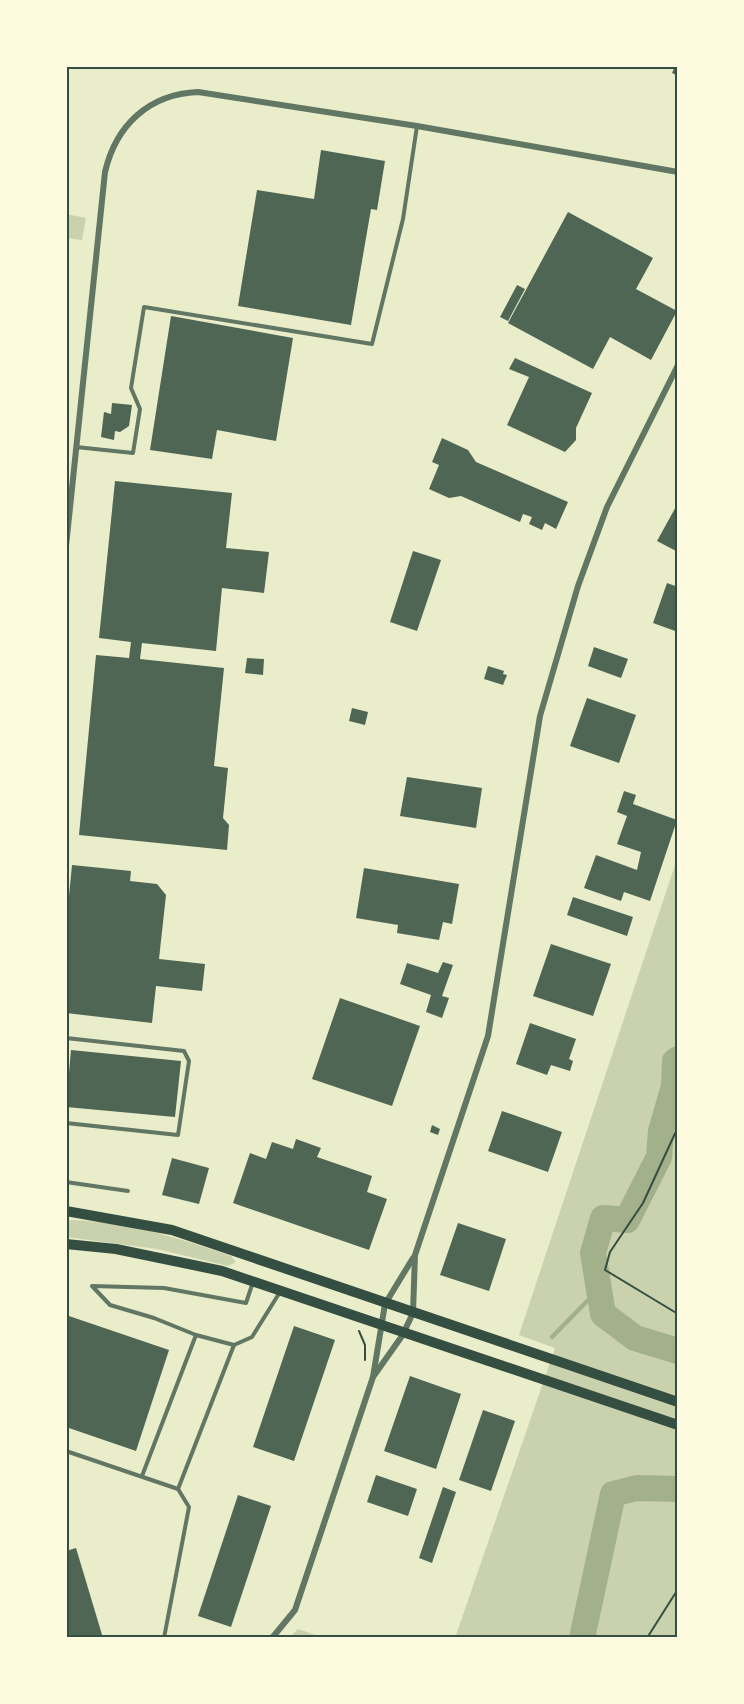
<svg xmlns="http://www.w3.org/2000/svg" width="744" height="1704" font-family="Jost,sans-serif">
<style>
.green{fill:#cad2ad}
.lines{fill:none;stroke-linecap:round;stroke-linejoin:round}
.stream{stroke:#a3b18a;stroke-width:4.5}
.river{stroke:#a3b18a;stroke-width:26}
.building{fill:#4f6655}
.path{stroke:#344e41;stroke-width:2}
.service{stroke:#617663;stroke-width:4}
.minor{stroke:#617663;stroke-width:6}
.secondary{stroke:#344e41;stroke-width:10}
.neatline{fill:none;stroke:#344e41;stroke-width:2}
</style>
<rect width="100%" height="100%" fill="#e9edc9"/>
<g class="green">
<path d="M 66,214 L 86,218 L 82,240 L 66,238 Z"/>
<path d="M 678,856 L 678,1637 L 455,1638 L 555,1348 L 519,1335 Z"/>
<path d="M 66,1220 C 125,1221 176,1237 231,1256 L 236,1262 L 228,1266 L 157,1249 L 66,1237 Z"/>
<path d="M 298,1629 L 324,1638 L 289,1638 Z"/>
</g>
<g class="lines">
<path class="stream" d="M 552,1337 L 599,1289"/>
<g class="river">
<path d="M 678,1059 L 675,1061 L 674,1086 L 661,1131 L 659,1157 L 627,1220 L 603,1218 L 593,1253 L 603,1314 L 635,1338 L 678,1351"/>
<path d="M 582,1638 L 613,1494 L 637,1488 L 678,1489"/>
</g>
</g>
<g class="building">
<path d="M 675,66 L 678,66 L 678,76 L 672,73 Z"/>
<path d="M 321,150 L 385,161 L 377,210 L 371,209 L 351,325 L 238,306 L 257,190 L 314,199 Z"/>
<path d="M 568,212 L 653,258 L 636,289 L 677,311 L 651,360 L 610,337 L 593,369 L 508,323 Z"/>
<path d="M 517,285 L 525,289 L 508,321 L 500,317 Z"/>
<path d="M 171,316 L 293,338 L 276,441 L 217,430 L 212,459 L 150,450 Z"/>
<path d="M 515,358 L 592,393 L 576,428 L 576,440 L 565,452 L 507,425 L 529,377 L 509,369 Z"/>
<path d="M 112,403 L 132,405 L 129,426 L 120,432 L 115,431 L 114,440 L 101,437 L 104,412 L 111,414 Z"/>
<path d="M 442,438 L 468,450 L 476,462 L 568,502 L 556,529 L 545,523 L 542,530 L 529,524 L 532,517 L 523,514 L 520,522 L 461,496 L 449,498 L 429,489 L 439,465 L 432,462 Z"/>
<path d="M 115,481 L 232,493 L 226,548 L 269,552 L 264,593 L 222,588 L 216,651 L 142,643 L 140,659 L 224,668 L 214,766 L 228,768 L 223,818 L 229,825 L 227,850 L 79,835 L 96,655 L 129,658 L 131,642 L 99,638 Z"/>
<path d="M 678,503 L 678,552 L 657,541 Z"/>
<path d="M 413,551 L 441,560 L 417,631 L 390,622 Z"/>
<path d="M 667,583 L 678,587 L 678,632 L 653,623 Z"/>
<path d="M 594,647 L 628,659 L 621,678 L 588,666 Z"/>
<path d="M 247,658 L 264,659 L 263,675 L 245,673 Z"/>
<path d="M 488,666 L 504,671 L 503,674 L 507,675 L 503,685 L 484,679 Z"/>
<path d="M 587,698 L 636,715 L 619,763 L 570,746 Z"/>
<path d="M 352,708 L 368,712 L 365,725 L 349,721 Z"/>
<path d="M 407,777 L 482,788 L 476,828 L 400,816 Z"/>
<path d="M 624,791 L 636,795 L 633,804 L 677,820 L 650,901 L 624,892 L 621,901 L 584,888 L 596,855 L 637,870 L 641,852 L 617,844 L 627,816 L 617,812 Z"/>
<path d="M 72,865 L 131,871 L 130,881 L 157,884 L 166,895 L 159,959 L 205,964 L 202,991 L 156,986 L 152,1023 L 66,1013 L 66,927 Z"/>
<path d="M 364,868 L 459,884 L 452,924 L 443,922 L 439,940 L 397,933 L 398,925 L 356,918 Z"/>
<path d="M 573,897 L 633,917 L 627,936 L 567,915 Z"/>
<path d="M 551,944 L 611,964 L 593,1016 L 533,996 Z"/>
<path d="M 443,962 L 453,965 L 442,996 L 449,998 L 442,1018 L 426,1012 L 431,995 L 400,984 L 407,963 L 438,973 Z"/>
<path d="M 340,998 L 420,1026 L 392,1106 L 312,1079 Z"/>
<path d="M 530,1023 L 576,1039 L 569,1059 L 573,1061 L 570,1071 L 551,1065 L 547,1075 L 516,1064 Z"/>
<path d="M 71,1050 L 181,1061 L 175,1117 L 66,1107 Z"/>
<path d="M 502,1111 L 562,1132 L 548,1172 L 488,1151 Z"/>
<path d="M 432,1125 L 440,1129 L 438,1135 L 430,1132 Z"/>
<path d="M 296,1139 L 321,1148 L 317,1157 L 372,1176 L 367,1192 L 387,1199 L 369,1250 L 233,1203 L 250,1153 L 266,1159 L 272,1142 L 293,1149 Z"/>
<path d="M 172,1158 L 209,1168 L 199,1204 L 162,1195 Z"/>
<path d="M 458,1223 L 506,1239 L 489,1291 L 440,1275 Z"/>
<path d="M 66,1315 L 169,1350 L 136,1451 L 66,1427 Z"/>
<path d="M 294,1326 L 335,1340 L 294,1461 L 253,1447 Z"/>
<path d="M 410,1376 L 461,1394 L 436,1469 L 384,1451 Z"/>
<path d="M 483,1410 L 515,1421 L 491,1491 L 459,1480 Z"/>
<path d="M 376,1475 L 417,1489 L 408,1516 L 367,1502 Z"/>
<path d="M 443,1487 L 456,1492 L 432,1563 L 419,1558 Z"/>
<path d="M 238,1495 L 271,1506 L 231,1627 L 198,1616 Z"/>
<path d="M 76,1548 L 103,1638 L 66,1638 L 66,1551 Z"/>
</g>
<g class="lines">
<g class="path">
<path d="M 678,1127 L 643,1203 L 610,1252 L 605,1270 L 678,1314"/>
<path d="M 359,1331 L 365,1345 L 365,1360"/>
<path d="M 647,1638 L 678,1589"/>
</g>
<g class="service">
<path d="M 76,447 L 133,453 L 140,409 L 131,388 L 144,307 L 372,344 L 403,219 L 417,126"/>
<path d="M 66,1038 L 184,1051 L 189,1061 L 178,1135 L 66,1123"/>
<path d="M 66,1182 L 128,1191"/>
<path d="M 253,1282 L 246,1303 L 164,1288 L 92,1286 L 110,1305 L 154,1318 L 196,1335 L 234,1345 L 252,1337 L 280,1292"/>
<path d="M 66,1451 L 178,1489 L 189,1507 L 164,1638"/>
<path d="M 142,1476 L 196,1335"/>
<path d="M 178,1489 L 234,1345"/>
</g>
<g class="minor">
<path d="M 66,546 L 105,172 C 116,125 149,94 198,92 L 417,126 L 678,172"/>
<path d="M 373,1377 L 402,1336 L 413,1313 L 415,1255 L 488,1036 L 540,716 L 578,586 L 607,507 L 678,365"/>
<path d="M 272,1638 L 295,1610 L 373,1377 L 385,1304 L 413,1258"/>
</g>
<g class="secondary">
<path d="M 66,1211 L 172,1230 L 678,1402"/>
<path d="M 66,1244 L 116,1249 L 222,1271 L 678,1425"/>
</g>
</g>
<rect width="744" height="1704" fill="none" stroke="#fefae0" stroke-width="135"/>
<rect x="68" y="68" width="608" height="1568" class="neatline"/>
</svg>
